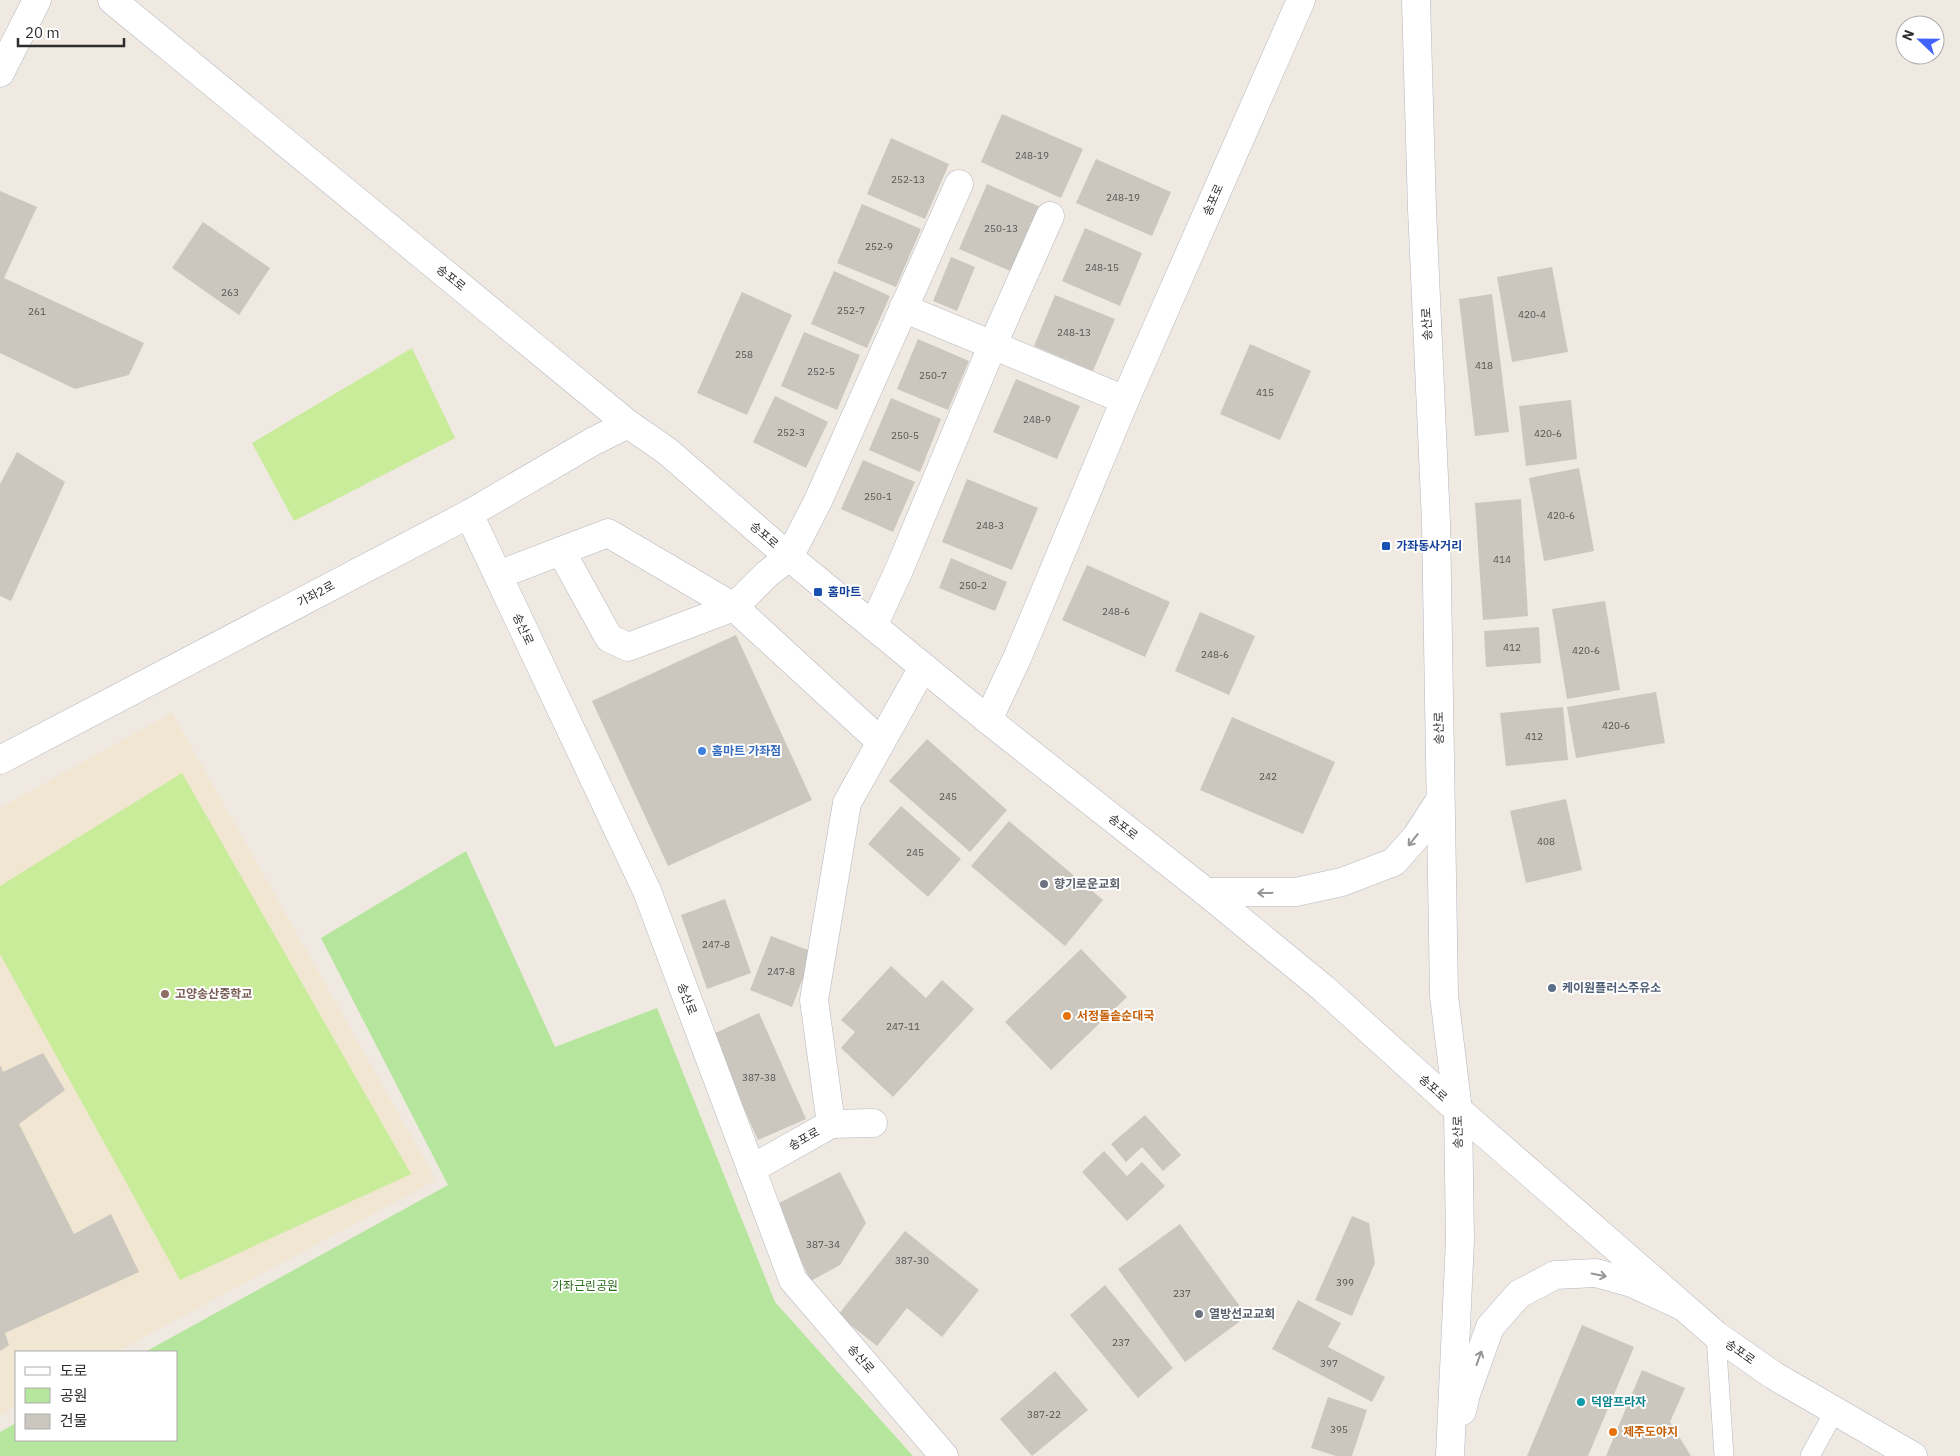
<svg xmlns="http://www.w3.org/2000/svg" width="1960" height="1456" font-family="'IBM Plex Sans','Noto Sans KR',sans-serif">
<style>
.education{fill:#f0e6d1}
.green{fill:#b6e59e}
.pitch{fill:#c9ec9a}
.building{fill:#cbc7bf}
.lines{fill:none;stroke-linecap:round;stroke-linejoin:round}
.service-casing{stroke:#b4b7c1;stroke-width:20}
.minor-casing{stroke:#b4b7c1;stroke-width:29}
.tertiary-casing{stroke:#b4b7c1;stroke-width:29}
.secondary-casing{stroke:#b4b7c1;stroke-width:29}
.service{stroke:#fff;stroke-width:19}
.minor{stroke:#fff;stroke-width:28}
.tertiary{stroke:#fff;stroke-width:28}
.secondary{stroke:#fff;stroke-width:28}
.oneway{stroke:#969696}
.transit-dot{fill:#1a4fb4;stroke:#fff;stroke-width:2}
.shop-dot{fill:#3f7fe0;stroke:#fff;stroke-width:2}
.worship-dot{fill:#6b7280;stroke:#fff;stroke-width:2}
.service-dot{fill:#5c6f8a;stroke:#fff;stroke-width:2}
.education-dot{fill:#8d6e63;stroke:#fff;stroke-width:2}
.food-dot{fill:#e8710a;stroke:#fff;stroke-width:2}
.culture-dot{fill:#0f9aa8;stroke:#fff;stroke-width:2}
.labels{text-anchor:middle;stroke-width:4;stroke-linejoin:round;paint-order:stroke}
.number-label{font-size:10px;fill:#555452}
.street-label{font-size:12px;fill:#2e2e2e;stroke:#fff}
.transit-label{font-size:12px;font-weight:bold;fill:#164399;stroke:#fff;text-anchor:start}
.shop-label{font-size:12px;font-weight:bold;fill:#366cbe;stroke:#fff;text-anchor:start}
.worship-label{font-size:12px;font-weight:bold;fill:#5b616d;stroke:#fff;text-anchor:start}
.service-label{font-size:12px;font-weight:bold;fill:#4e5e75;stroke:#fff;text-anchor:start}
.education-label{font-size:12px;font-weight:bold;fill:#785e54;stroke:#fff;text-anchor:start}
.food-label{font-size:12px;font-weight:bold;fill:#c56008;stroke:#fff;text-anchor:start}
.park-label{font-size:12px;fill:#2c6e1b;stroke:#fff}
.culture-label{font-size:12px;font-weight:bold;fill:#0d838f;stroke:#fff;text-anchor:start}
</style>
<rect width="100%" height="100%" fill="#efe9e1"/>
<path class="education" d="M 172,713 L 436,1180 L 116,1352 L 16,1352 L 16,1406 L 0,1415 L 0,808 Z"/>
<path class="green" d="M 466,851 L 555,1047 L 657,1008 L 775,1302 L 913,1456 L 0,1456 L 0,1432 L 16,1423 L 16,1440 L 176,1440 L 176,1352 L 145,1352 L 448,1185 L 321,938 Z"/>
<g class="pitch">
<path d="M 412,348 L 455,438 L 294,521 L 252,443 Z"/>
<path d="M 182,773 L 411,1174 L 180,1280 L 0,954 L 0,886 Z"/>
</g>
<g class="building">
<path d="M 1002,114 L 1083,149 L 1061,198 L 981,162 Z"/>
<path d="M 891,138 L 949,164 L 925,219 L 867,194 Z"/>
<path d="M 1096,159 L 1171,192 L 1152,236 L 1076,203 Z"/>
<path d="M 987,184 L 1043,208 L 1015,273 L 959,249 Z"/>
<path d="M 0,191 L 37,207 L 4,278 L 144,343 L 129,375 L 75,389 L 0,353 Z"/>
<path d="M 862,204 L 921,229 L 896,287 L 837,263 Z"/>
<path d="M 203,222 L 270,268 L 239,315 L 172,268 Z"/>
<path d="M 1085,228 L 1142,253 L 1120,306 L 1062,281 Z"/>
<path d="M 951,257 L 975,267 L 957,311 L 933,301 Z"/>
<path d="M 1552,267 L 1568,352 L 1512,362 L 1497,277 Z"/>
<path d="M 834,271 L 890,296 L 867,348 L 811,324 Z"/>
<path d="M 742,292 L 792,315 L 747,415 L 697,393 Z"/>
<path d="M 1492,294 L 1509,432 L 1475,436 L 1459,299 Z"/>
<path d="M 1055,295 L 1115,319 L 1093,371 L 1034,346 Z"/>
<path d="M 804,332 L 860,355 L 837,410 L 781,386 Z"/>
<path d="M 918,339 L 969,361 L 948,410 L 897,389 Z"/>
<path d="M 1250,344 L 1311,371 L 1280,440 L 1220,414 Z"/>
<path d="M 1016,379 L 1080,406 L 1057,459 L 993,432 Z"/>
<path d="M 775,396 L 828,422 L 806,468 L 753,442 Z"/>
<path d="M 891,398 L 941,419 L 920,472 L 869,450 Z"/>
<path d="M 1571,400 L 1577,459 L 1526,466 L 1519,406 Z"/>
<path d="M 17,452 L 65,482 L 11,601 L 0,596 L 0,484 Z"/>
<path d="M 863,460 L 915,482 L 893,532 L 841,509 Z"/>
<path d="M 1579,468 L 1594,551 L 1544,561 L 1529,478 Z"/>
<path d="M 967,479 L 1038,508 L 1012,570 L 942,542 Z"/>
<path d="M 1521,499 L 1528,616 L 1483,620 L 1475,503 Z"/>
<path d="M 951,558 L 1007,582 L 995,611 L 939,588 Z"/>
<path d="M 1087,565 L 1170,602 L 1145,657 L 1062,620 Z"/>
<path d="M 1605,601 L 1620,690 L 1567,699 L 1552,609 Z"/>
<path d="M 1200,612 L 1255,636 L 1229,695 L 1175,671 Z"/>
<path d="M 1539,627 L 1541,663 L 1486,667 L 1484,631 Z"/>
<path d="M 736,635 L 812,800 L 668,866 L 592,701 Z"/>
<path d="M 1656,692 L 1665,743 L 1576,758 L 1567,707 Z"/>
<path d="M 1563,707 L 1568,760 L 1506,766 L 1500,713 Z"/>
<path d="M 1232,717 L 1335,762 L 1303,834 L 1200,790 Z"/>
<path d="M 927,739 L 1007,810 L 970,852 L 889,781 Z"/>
<path d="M 1566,799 L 1582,870 L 1526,883 L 1510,811 Z"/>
<path d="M 901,806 L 961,859 L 928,897 L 868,844 Z"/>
<path d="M 1009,821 L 1103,900 L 1065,946 L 971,866 Z"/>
<path d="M 725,899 L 751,973 L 707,989 L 681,915 Z"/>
<path d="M 771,936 L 813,952 L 792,1007 L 750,990 Z"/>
<path d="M 1081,949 L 1127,997 L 1051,1070 L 1005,1022 Z"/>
<path d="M 891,966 L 926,998 L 942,980 L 974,1009 L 893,1097 L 841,1048 L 855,1032 L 841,1020 Z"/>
<path d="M 759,1013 L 806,1119 L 758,1140 L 711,1035 Z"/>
<path d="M 43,1053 L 65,1090 L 19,1124 L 74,1234 L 111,1214 L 139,1272 L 5,1333 L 9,1345 L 0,1351 L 0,1065 L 3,1072 Z"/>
<path d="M 1145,1115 L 1181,1155 L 1163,1171 L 1142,1147 L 1126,1162 L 1111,1144 Z"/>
<path d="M 1104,1151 L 1127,1176 L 1142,1162 L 1165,1186 L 1127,1221 L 1082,1172 Z"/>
<path d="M 840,1172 L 866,1223 L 840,1265 L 811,1281 L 773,1206 Z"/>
<path d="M 1352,1216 L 1369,1223 L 1375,1263 L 1352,1316 L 1315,1300 Z"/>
<path d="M 1180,1224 L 1247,1316 L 1185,1362 L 1118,1269 Z"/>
<path d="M 905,1231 L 979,1290 L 942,1337 L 907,1308 L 877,1346 L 838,1315 Z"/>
<path d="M 1105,1285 L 1173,1368 L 1138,1398 L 1070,1315 Z"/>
<path d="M 1298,1300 L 1341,1323 L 1328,1347 L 1385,1377 L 1372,1402 L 1272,1349 Z"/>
<path d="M 1582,1325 L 1634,1347 L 1588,1456 L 1527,1456 Z"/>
<path d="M 1642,1370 L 1685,1388 L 1670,1422 L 1691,1456 L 1606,1456 Z"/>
<path d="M 1055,1371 L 1088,1410 L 1032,1456 L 1000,1419 Z"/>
<path d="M 1328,1397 L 1367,1410 L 1352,1456 L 1336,1456 L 1311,1448 Z"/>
</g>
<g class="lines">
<g class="service-casing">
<g id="service">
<path d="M 1716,1335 L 1724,1456"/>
<path d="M 1810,1456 L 1834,1412"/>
</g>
</g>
<g class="minor-casing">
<g id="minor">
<path d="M 0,73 L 37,0"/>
<path d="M 903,308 L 1125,400"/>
<path d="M 469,514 L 647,891 L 793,1280 L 944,1456"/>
<path d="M 561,551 L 609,638 L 628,647 L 734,607 L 767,574 L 789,557 L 818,501 L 959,184"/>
<path d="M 498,575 L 608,533 L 734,607 L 881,742"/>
<path d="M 873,626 L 899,570 L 993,344 L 1050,216"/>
<path d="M 988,720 L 1018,656 L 1125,400 L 1301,0"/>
<path d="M 831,1124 L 873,1123"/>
<path d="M 751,1169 L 831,1124 L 814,1000 L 847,803 L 923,667"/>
</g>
</g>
<g class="tertiary-casing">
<g id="tertiary">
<path d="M 112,0 L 628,424 L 667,451 L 789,557 L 988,720 L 1206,892 L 1323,988 L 1458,1110 L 1716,1335 L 1773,1375 L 1913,1456"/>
<path d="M 0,760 L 469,514 L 592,442 L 628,424"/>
</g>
</g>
<g class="secondary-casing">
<g id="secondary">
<path d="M 1416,0 L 1422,209 L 1436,522 L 1444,996 L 1458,1110 L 1460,1240 L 1450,1456"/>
<path d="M 1206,892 L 1296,892 L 1342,882 L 1394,862 L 1416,837 L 1440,800"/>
<path d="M 1462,1411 L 1466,1394 L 1490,1327 L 1519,1294 L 1555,1275 L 1596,1273 L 1632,1283 L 1682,1306"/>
</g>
</g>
<use href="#service" class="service"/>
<use href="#minor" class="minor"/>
<use href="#tertiary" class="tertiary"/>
<use href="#secondary" class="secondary"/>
</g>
<defs><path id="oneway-shaft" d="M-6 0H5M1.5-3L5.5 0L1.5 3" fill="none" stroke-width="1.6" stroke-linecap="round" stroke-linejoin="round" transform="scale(1.25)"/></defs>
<g class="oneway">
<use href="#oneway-shaft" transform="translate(1413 840) rotate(129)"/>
<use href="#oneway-shaft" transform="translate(1265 893) rotate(179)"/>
<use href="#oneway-shaft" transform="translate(1599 1275) rotate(11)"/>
<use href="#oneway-shaft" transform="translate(1479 1358) rotate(-70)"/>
</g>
<g class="transit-dot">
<rect x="1381" y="541" width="10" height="10" rx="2.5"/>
<rect x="813" y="587" width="10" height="10" rx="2.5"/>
</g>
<circle class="shop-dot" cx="702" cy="751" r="5"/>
<g class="worship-dot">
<circle cx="1044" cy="884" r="5"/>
<circle cx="1199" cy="1314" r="5"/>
</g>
<circle class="service-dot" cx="1552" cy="988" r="5"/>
<circle class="education-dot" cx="165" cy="994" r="5"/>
<g class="food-dot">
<circle cx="1067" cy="1016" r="5"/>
<circle cx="1613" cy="1432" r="5"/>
</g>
<circle class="culture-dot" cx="1581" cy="1402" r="5"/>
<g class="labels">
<g class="number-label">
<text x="1032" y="159">248-19</text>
<text x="908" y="183">252-13</text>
<text x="1123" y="201">248-19</text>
<text x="1001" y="232">250-13</text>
<text x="879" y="250">252-9</text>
<text x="1102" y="271">248-15</text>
<text x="230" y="296">263</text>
<text x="851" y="314">252-7</text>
<text x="37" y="315">261</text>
<text x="1532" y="318">420-4</text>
<text x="1074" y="336">248-13</text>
<text x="744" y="358">258</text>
<text x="1484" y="369">418</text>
<text x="821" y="375">252-5</text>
<text x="933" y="379">250-7</text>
<text x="1265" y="396">415</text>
<text x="1037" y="423">248-9</text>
<text x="791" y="436">252-3</text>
<text x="1548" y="437">420-6</text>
<text x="905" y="439">250-5</text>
<text x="878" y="500">250-1</text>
<text x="1561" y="519">420-6</text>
<text x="990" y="529">248-3</text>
<text x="1502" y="563">414</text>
<text x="973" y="589">250-2</text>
<text x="1116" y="615">248-6</text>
<text x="1512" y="651">412</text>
<text x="1586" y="654">420-6</text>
<text x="1215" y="658">248-6</text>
<text x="1616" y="729">420-6</text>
<text x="1534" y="740">412</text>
<text x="1268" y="780">242</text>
<text x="948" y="800">245</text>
<text x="1546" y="845">408</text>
<text x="915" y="856">245</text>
<text x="716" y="948">247-8</text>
<text x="781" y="975">247-8</text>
<text x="903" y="1030">247-11</text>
<text x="759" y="1081">387-38</text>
<text x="823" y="1248">387-34</text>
<text x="912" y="1264">387-30</text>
<text x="1345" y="1286">399</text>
<text x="1182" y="1297">237</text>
<text x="1121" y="1346">237</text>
<text x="1329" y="1367">397</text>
<text x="1044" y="1418">387-22</text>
<text x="1339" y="1433">395</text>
</g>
<g class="street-label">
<text transform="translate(1213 200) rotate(-66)" y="4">송포로</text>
<text transform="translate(451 278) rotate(39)" y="4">송포로</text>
<text transform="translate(1427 324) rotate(-93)" y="4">송산로</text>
<text transform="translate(764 535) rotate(41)" y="4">송포로</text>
<text transform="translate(316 594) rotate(-28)" y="4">가좌2로</text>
<text transform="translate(523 629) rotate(65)" y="4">송산로</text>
<text transform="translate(1439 728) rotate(-91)" y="4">송산로</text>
<text transform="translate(1123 827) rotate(38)" y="4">송포로</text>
<text transform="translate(687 999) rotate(69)" y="4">송산로</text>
<text transform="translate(1433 1088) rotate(42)" y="4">송포로</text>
<text transform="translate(1458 1132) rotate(-91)" y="4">송산로</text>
<text transform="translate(804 1139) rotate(-29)" y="4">송포로</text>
<text transform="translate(1740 1352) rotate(35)" y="4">송포로</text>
<text transform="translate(861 1359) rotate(49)" y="4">송산로</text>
</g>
<g class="transit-label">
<text x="1396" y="550">가좌동사거리</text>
<text x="828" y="596">홈마트</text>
</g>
<g class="shop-label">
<text x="712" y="755">홈마트 가좌점</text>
</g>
<g class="worship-label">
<text x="1054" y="888">향기로운교회</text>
<text x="1209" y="1318">열방선교교회</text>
</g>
<g class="service-label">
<text x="1562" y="992">케이원플러스주유소</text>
</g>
<g class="education-label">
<text x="175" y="998">고양송산중학교</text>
</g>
<g class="food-label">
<text x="1077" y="1020">서정돌솥순대국</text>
<text x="1623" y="1436">제주도야지</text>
</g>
<g class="park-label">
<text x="585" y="1290">가좌근린공원</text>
</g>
<g class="culture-label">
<text x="1591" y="1406">덕암프라자</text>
</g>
</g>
<rect x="15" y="1351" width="162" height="90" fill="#ffffff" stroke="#ababab"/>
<rect x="25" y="1367" width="25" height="8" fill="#ffffff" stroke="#ababab"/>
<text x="60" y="1376" font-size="15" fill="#2e2e2e">도로</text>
<rect x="25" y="1388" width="25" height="15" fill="#b6e59e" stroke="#ababab"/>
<text x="60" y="1401" font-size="15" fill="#2e2e2e">공원</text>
<rect x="25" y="1414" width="25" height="15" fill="#cbc7bf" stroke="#ababab"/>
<text x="60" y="1426" font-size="15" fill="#2e2e2e">건물</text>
<g transform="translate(1920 40) rotate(292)"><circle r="24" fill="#ffffff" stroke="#ababab"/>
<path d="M0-4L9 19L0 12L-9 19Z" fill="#4264fb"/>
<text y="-8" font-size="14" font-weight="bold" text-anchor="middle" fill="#2e2e2e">N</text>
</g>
<path d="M18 38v8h106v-8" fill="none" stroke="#2e2e2e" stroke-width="2.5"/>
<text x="25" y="38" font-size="15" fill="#2e2e2e" stroke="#ffffff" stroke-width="4" paint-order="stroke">20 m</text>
</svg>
